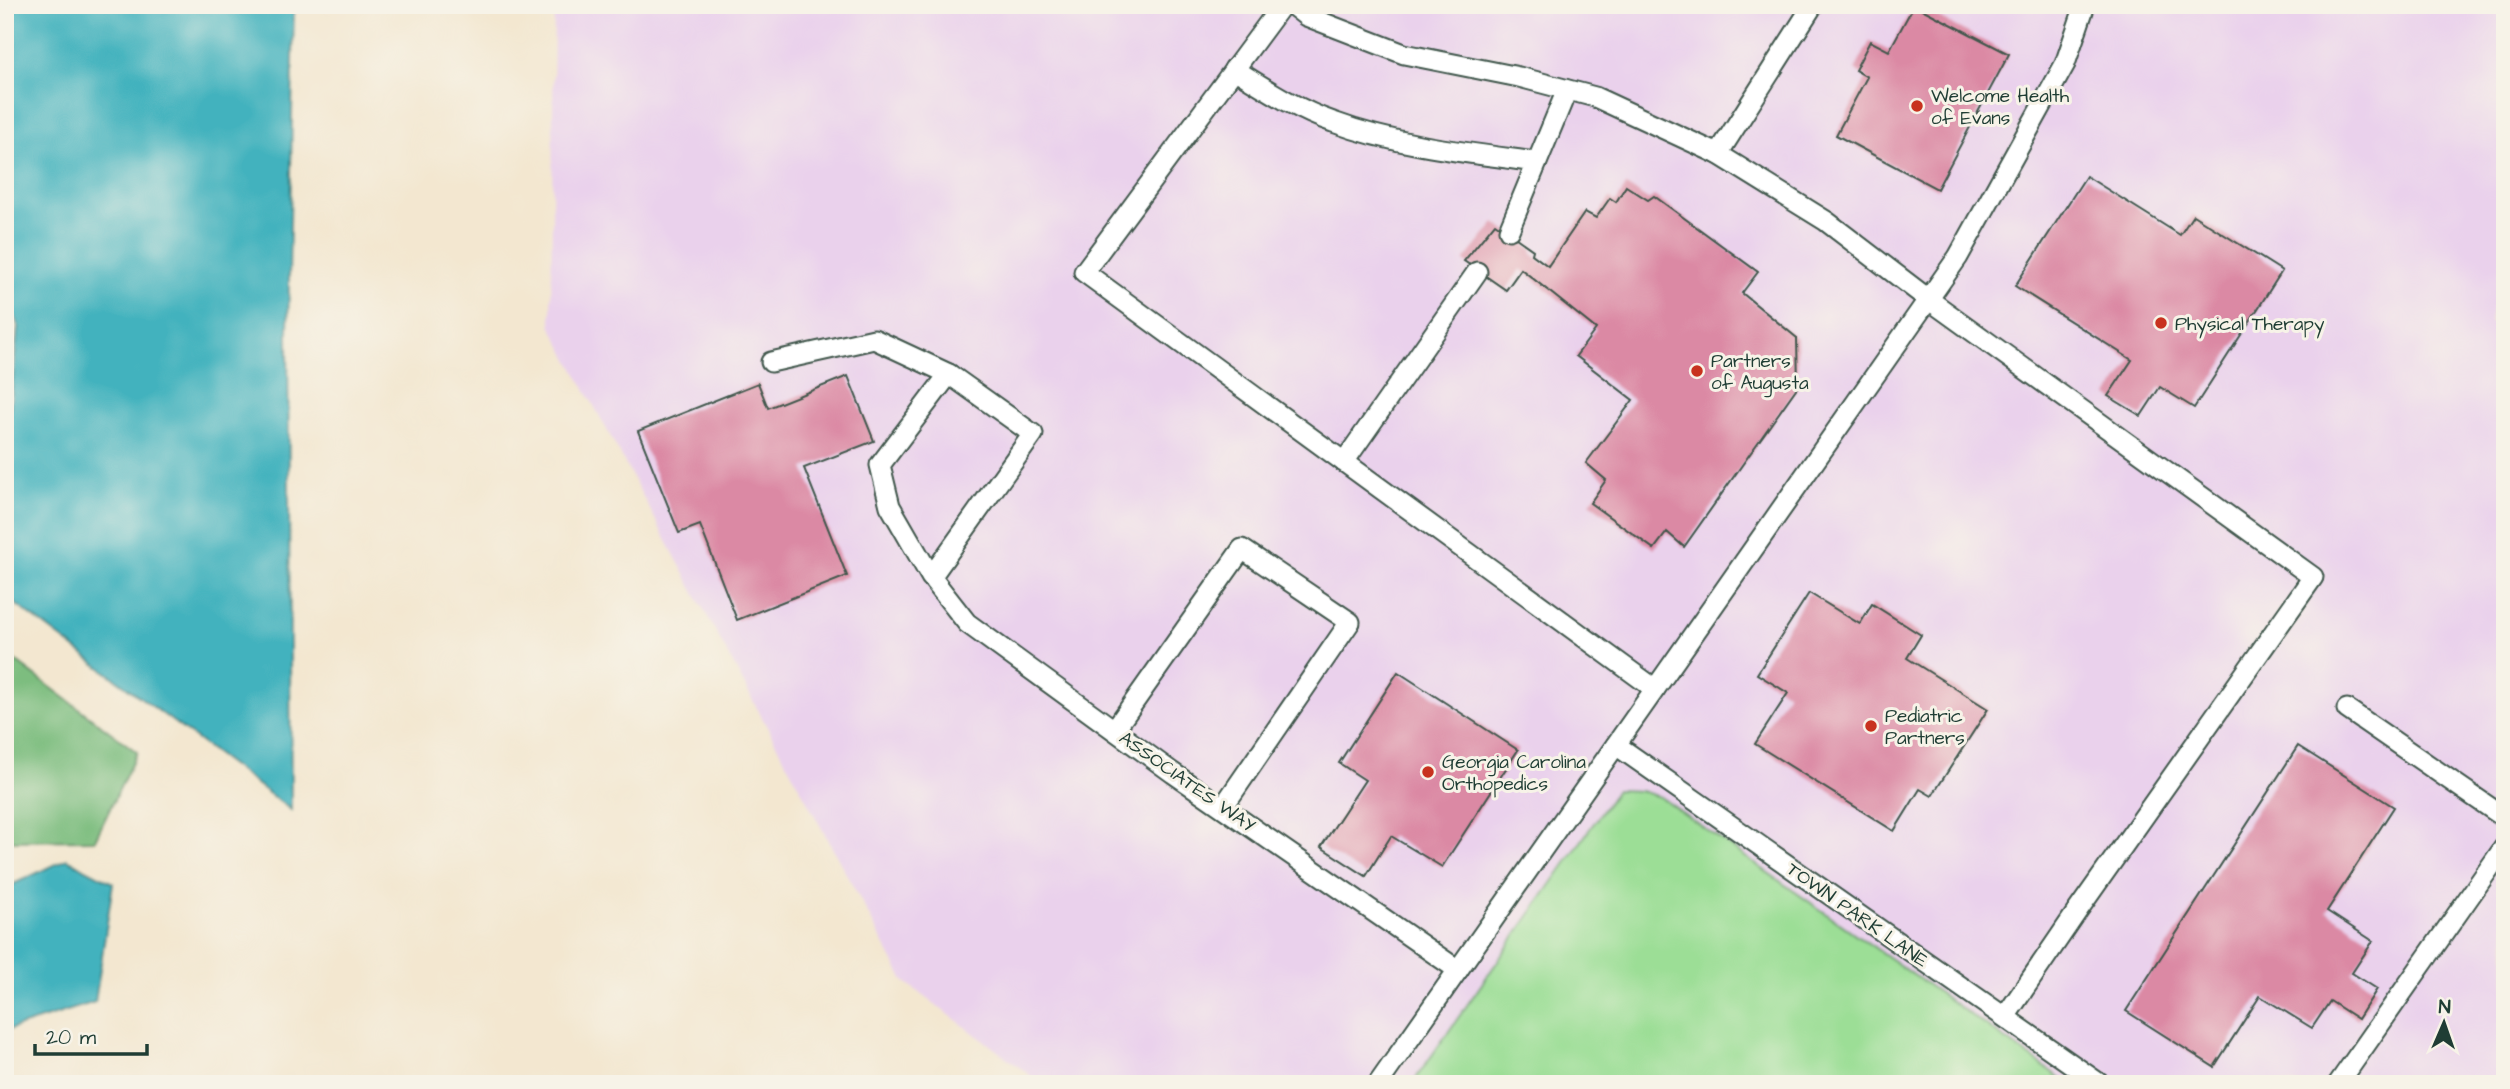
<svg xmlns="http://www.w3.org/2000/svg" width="2510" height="1089" font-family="'Architects Daughter',sans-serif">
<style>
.built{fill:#ead1ec}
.green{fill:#9cde96;stroke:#5e8e65;stroke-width:2}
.forest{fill:#7dbd7f;stroke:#4e7d5a;stroke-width:2}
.water{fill:#43b2be;stroke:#317879;stroke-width:2}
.building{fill:#db89a4}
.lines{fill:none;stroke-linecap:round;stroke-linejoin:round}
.service-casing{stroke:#3f564b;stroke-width:23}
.service{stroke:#fff;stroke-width:19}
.poi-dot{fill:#c8321e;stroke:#f7f3e8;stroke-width:2.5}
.labels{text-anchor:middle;stroke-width:6;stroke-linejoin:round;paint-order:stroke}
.poi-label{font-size:19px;fill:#1f3d34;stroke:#f7f3e8;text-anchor:start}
.street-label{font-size:19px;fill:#1f3d34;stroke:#f7f3e8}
</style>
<rect width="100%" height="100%" fill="#f7f3e8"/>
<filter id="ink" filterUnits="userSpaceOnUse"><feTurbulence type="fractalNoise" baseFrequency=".0143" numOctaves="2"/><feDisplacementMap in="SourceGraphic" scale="14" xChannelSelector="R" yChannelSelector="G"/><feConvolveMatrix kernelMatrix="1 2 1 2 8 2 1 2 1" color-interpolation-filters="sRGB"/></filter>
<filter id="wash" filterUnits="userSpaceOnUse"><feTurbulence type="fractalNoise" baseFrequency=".00686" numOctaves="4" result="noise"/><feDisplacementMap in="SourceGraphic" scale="28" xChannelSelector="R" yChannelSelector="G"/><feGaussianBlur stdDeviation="1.57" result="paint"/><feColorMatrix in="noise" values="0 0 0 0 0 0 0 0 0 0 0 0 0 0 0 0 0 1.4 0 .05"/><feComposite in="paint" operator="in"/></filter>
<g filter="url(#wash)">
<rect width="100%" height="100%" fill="#f3e7d0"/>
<path class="built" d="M 554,5 L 2505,5 L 2505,244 L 2490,322 L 2505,324 L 2505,1084 L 1042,1084 L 904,981 L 551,326 Z"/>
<path class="green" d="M 1617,790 L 1641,791 L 1660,797 L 2069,1084 L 1412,1084 Z"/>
<path class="forest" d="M 5,653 L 137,752 L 95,840 L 5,841 Z"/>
<g class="water">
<path d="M 5,5 L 294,5 L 288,335 L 291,810 L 5,596 L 5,464 L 18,326 L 5,286 Z"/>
<path d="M 67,859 L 113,883 L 95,1002 L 5,1031 L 5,888 Z"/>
</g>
<g id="blocks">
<g class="building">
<path d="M 1914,5 L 2009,54 L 1937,189 L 1836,135 L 1867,77 L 1855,70 L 1870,41 L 1889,51 Z"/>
<path d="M 2086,176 L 2180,235 L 2193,215 L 2282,271 L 2194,408 L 2160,387 L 2141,416 L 2108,396 L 2132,360 L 2015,286 Z"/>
<path d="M 1626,186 L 1648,200 L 1654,196 L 1758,272 L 1742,293 L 1797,338 L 1798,386 L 1684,547 L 1667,532 L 1654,549 L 1590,503 L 1606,480 L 1586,463 L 1633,400 L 1576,356 L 1596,329 L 1521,269 L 1506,290 L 1464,261 L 1495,223 L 1533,250 L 1532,254 L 1548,266 L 1585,212 L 1596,218 L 1610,198 L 1616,202 Z"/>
<path d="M 848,376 L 874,441 L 804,468 L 847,576 L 737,620 L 700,525 L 679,533 L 638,431 L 758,383 L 768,408 Z"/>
<path d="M 1809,593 L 1860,624 L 1872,604 L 1921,635 L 1907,658 L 1988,709 L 1932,796 L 1920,789 L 1894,831 L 1755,744 L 1788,693 L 1757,674 Z"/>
<path d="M 1398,672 L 1518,750 L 1442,867 L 1391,836 L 1366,876 L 1321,847 L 1365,780 L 1339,763 Z"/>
<path d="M 2298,746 L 2394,807 L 2327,911 L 2373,941 L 2352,973 L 2377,989 L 2358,1019 L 2330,1001 L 2312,1028 L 2260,996 L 2214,1067 L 2126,1011 Z"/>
</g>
</g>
</g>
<g filter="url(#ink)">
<use href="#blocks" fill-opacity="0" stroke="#3f564b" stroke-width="2"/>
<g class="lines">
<g class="service-casing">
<g id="service">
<path d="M 1282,5 L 1084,272 L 1655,689"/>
<path d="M 1292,5 L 1306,16 L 1404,54 L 1519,77 L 1595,97 L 1718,154 L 1826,221 L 1928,299 L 2313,577 L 2078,910 L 2005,1017"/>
<path d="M 1234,69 C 1266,89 1298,110 1333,122 C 1398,146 1469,153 1537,162"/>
<path d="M 1718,154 L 1813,5"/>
<path d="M 1509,230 L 1567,90"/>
<path d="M 771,362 L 874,339 L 949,374"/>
<path d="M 1344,462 L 1477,272"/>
<path d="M 931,577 L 1033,434 L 949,374 L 880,465 L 890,506 L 931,577 L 967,623 L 1173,773 L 1458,970"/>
<path d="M 2347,709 L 2505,818"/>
<path d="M 1115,729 L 1242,549 L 1350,622 L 1223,807"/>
<path d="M 1616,745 L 2100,1084"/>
<path d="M 1378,1084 L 1958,257 L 2065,64 L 2085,5"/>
<path d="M 2338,1084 L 2505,846"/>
</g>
</g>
<use href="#service" class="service"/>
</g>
</g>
<g class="poi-dot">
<circle cx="1917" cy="106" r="7"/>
<circle cx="2161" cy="323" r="7"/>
<circle cx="1697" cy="371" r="7"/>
<circle cx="1871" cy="726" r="7"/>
<circle cx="1428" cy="772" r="7"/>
</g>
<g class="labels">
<g class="poi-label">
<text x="1931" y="102">Welcome Health<tspan x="1931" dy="22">of Evans</tspan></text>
<text x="2175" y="330">Physical Therapy</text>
<text x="1711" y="367">Partners<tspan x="1711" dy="22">of Augusta</tspan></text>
<text x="1885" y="722">Pediatric<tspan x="1885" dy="22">Partners</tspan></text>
<text x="1442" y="768">Georgia Carolina<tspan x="1442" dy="22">Orthopedics</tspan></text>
</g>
<g class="street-label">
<text transform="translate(1188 781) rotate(35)" y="7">ASSOCIATES WAY</text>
<text transform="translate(1858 914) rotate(35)" y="7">TOWN PARK LANE</text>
</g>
</g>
<rect width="2510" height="1089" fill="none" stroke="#f7f3e8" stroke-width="28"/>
<g transform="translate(2444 1023) rotate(2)" stroke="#f7f3e8" stroke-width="5" paint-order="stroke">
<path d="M0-5L12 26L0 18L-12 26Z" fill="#1f3d34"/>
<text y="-10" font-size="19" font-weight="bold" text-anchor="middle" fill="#1f3d34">N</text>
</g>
<path d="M35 1044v10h112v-10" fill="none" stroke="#1f3d34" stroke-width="3.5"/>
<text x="46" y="1044" font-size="21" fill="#1f3d34" stroke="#f7f3e8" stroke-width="5" paint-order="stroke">20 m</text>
</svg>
